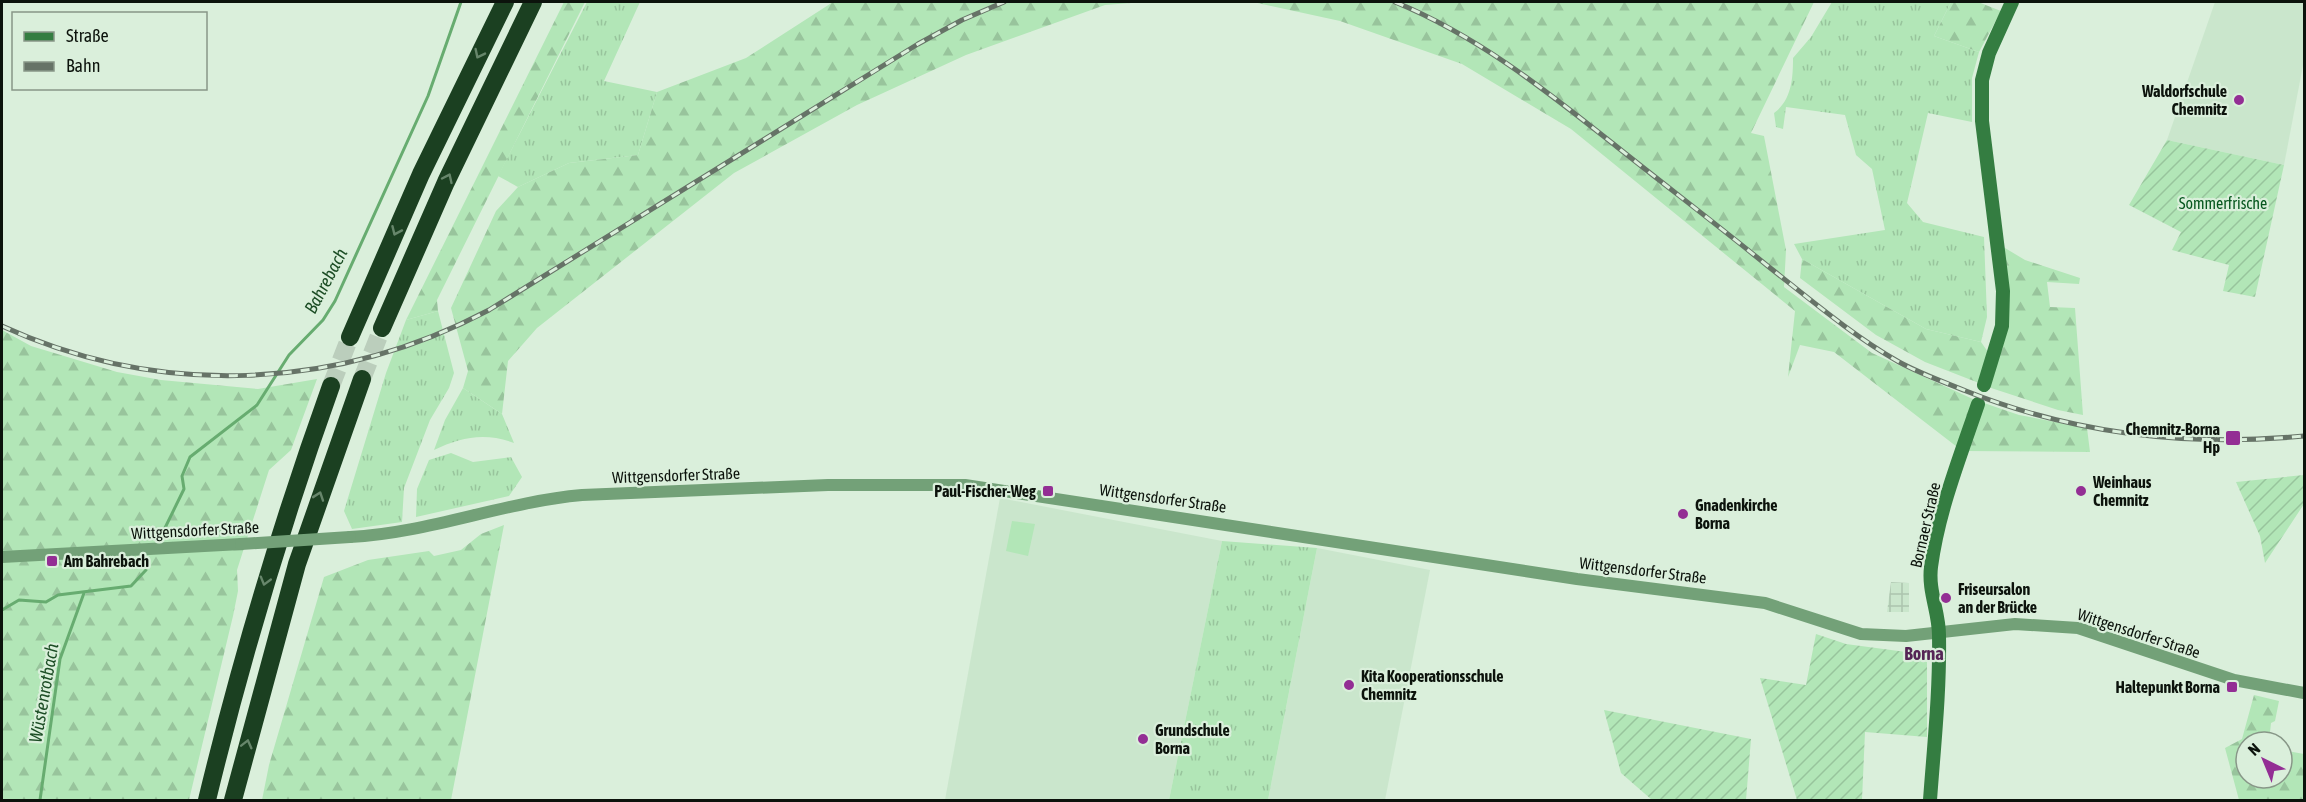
<svg xmlns="http://www.w3.org/2000/svg" width="2306" height="802" font-family="'Asap Condensed',sans-serif">
<style>
.built{fill:#cae6cc}
.industrial{fill:url(#industrial-grid)}
.grass{fill:url(#grass-tufts)}
.forest{fill:url(#forest-firs)}
.garden{fill:url(#garden-furrows)}
.pitch{fill:#b2e6b7}
.lines{fill:none;stroke-linecap:round;stroke-linejoin:round}
.stream{stroke:#67ac70;stroke-width:3}
.motorway-tunnel{stroke:#bbcebc;stroke-width:18;stroke-dasharray:18 9;stroke-linecap:butt}
.tertiary{stroke:#73a178;stroke-width:12}
.secondary{stroke:#347d41;stroke-width:14}
.motorway{stroke:#1b4021;stroke-width:18}
.rail-casing{stroke:#667367;stroke-width:5}
.rail{stroke:#daefdb;stroke-width:3;stroke-dasharray:9;stroke-linecap:butt}
.tertiary-bridge{stroke:#73a178;stroke-width:12}
.oneway{stroke:#67866b}
.poi-dot{fill:#932e94;stroke:#daefdb;stroke-width:2}
.labels{text-anchor:middle;stroke-width:4.5;stroke-linejoin:round;paint-order:stroke}
.poi-label{font-size:16px;font-weight:bold;fill:#0c130c;stroke:#daefdb;text-anchor:start}
.park-label{font-size:16px;fill:#06571e;stroke:#daefdb}
.street-label{font-size:16px;fill:#0c130c;stroke:#daefdb}
.water-label{font-size:18px;font-style:italic;fill:#1c4d25;stroke:#daefdb}
.neighbourhood-label{font-size:18px;font-weight:bold;fill:#552556;stroke:#daefdb}
</style>
<defs>
<pattern id="industrial-grid" width="8" height="8" patternUnits="userSpaceOnUse" patternTransform="scale(1.5)"><rect width="8" height="8" fill="#cae6cc"/><path d="M0 4h8M4 0v8" fill="none" stroke="#acc4ae"/></pattern>
<pattern id="grass-tufts" width="24" height="20" patternUnits="userSpaceOnUse" patternTransform="scale(1.5)"><rect width="24" height="20" fill="#b2e6b7"/><path d="M3 7l-1-3M5 7V3M7 7l1-3M15 17l-1-3M17 17v-4M19 17l1-3" fill="none" stroke="#98c49c"/></pattern>
<pattern id="forest-firs" width="22" height="20" patternUnits="userSpaceOnUse" patternTransform="scale(1.5)"><rect width="22" height="20" fill="#b2e6b7"/><path d="M5 1l3.5 6h-7zM16 11l3.5 6h-7z" fill="#98c49c"/></pattern>
<pattern id="garden-furrows" width="10" height="10" patternUnits="userSpaceOnUse" patternTransform="scale(1.5)"><rect width="10" height="10" fill="#b2e6b7"/><path d="M-1 1l2-2M0 10L10 0M9 11l2-2" fill="none" stroke="#98c49c"/></pattern>
</defs>
<rect width="100%" height="100%" fill="#daefdb"/>
<g class="built">
<path d="M 2215,2 L 2304,2 L 2304,60 L 2284,165 L 2167,140 Z"/>
<path d="M 1000,498 L 1222,541 L 1169,800 L 945,800 Z"/>
<path d="M 1317,548 L 1430,570 L 1385,800 L 1268,800 Z"/>
</g>
<path class="industrial" d="M 1891,582 L 1909,583 L 1909,612 L 1887,612 Z"/>
<g class="grass">
<path d="M 587,2 L 640,2 L 604,81 L 657,92 L 638,155 L 569,163 L 518,187 L 498,176 Z"/>
<path d="M 1832,2 L 1951,2 L 1934,36 L 1979,52 L 1972,78 L 1972,122 L 1928,113 L 1907,203 L 1923,222 L 1984,237 L 1987,317 L 1981,342 L 1926,329 L 1802,259 L 1794,244 L 1885,230 L 1872,169 L 1856,155 L 1845,115 L 1786,107 L 1783,129 L 1776,127 L 1774,113 C 1792,100 1793,77 1793,58 L 1811,37 Z"/>
<path d="M 438,311 L 454,373 L 449,388 L 430,420 L 404,488 L 402,522 L 352,529 L 344,511 L 386,373 L 406,320 Z"/>
<path d="M 463,388 L 502,414 L 514,443 C 485,432 461,437 434,450 L 445,420 Z"/>
<path d="M 451,453 L 473,462 L 511,457 L 522,477 L 509,496 L 416,517 L 417,489 L 429,460 Z"/>
<path d="M 1222,541 L 1317,548 L 1268,800 L 1169,800 Z"/>
</g>
<g class="forest">
<path d="M 564,2 L 585,2 L 437,300 L 438,311 L 406,320 Z"/>
<path d="M 833,2 L 1144,2 L 1105,5 L 966,55 L 857,105 L 734,173 L 537,328 L 508,361 L 502,414 L 463,388 L 468,371 L 451,308 L 496,211 L 518,187 L 569,163 L 638,155 L 657,92 L 746,58 Z"/>
<path d="M 1253,2 L 1814,2 L 1751,133 L 1764,136 L 1786,250 L 1784,287 L 1872,353 L 1975,400 L 1961,450 L 1834,352 L 1800,345 L 1788,377 L 1795,311 L 1571,129 L 1462,64 L 1340,21 Z"/>
<path d="M 1951,2 L 1978,2 L 2001,11 L 1979,52 L 1934,36 Z"/>
<path d="M 2000,245 L 2025,260 L 2080,278 L 2079,284 L 2047,282 L 2050,307 L 2075,308 L 2083,415 L 2058,410 L 1988,387 L 2005,325 Z"/>
<path d="M 1802,259 L 1926,329 L 1981,342 L 1988,352 L 1979,383 L 1925,362 L 1876,335 L 1800,278 Z"/>
<path d="M 2,330 L 31,346 L 117,372 L 161,380 L 258,389 L 317,379 L 291,450 L 269,470 L 237,570 L 238,591 L 233,616 L 189,800 L 2,800 Z"/>
<path d="M 1984,403 L 2019,415 L 2087,428 L 2090,452 L 1964,451 Z"/>
<path d="M 504,525 L 451,800 L 262,800 L 269,765 L 324,577 L 368,560 L 429,551 L 434,556 L 461,550 L 481,534 Z"/>
<path d="M 2254,695 L 2279,701 L 2275,721 L 2271,723 L 2269,742 L 2246,742 L 2246,778 L 2282,778 L 2282,750 L 2304,754 L 2304,800 L 2239,800 L 2225,748 L 2242,739 Z"/>
</g>
<g class="garden">
<path d="M 2167,140 L 2284,165 L 2255,297 L 2223,291 L 2229,265 L 2172,250 L 2181,232 L 2129,205 Z"/>
<path d="M 2304,475 L 2304,504 L 2265,563 L 2260,536 L 2236,482 Z"/>
<path d="M 1816,634 L 1846,644 L 1906,652 L 1927,662 L 1927,737 L 1865,732 L 1862,800 L 1797,800 L 1760,678 L 1806,685 Z"/>
<path d="M 1604,710 L 1751,739 L 1746,800 L 1652,800 L 1621,773 Z"/>
</g>
<path class="pitch" d="M 1012,521 L 1035,524 L 1028,556 L 1006,551 Z"/>
<g class="lines">
<g class="stream">
<path d="M 162,534 L 184,489 L 182,476 L 190,457 L 257,405 L 289,355 L 323,320 L 335,301 L 428,96 L 461,2"/>
<path d="M 2,610 L 19,600 L 46,602 L 58,595 L 131,586 L 146,570"/>
<path d="M 40,800 L 60,659 L 84,593"/>
</g>
<g class="motorway-tunnel">
<path d="M 362,379 L 382,328"/>
<path d="M 331,386 L 350,337"/>
</g>
<g class="tertiary">
<path d="M 350,537 C 429,533 503,502 582,495 L 828,485 L 965,485 L 1577,579 L 1765,603 L 1861,634 L 1906,636 L 2015,624 L 2078,628 L 2234,680 L 2304,693"/>
<path d="M 2,557 L 241,544"/>
</g>
<g class="secondary">
<path d="M 1984,385 L 2002,326 L 2003,291 L 1982,121 L 1982,80 L 1989,53 L 2012,2"/>
<path d="M 1930,800 C 1934,745 1940,691 1939,635 C 1939,612 1928,591 1931,567 C 1938,512 1960,457 1978,404"/>
</g>
<g class="motorway">
<path d="M 382,328 L 446,182 L 533,2"/>
<path d="M 350,337 L 421,174 L 505,2"/>
<path d="M 207,800 C 241,660 282,522 331,386"/>
<path d="M 233,800 L 297,564 L 362,379"/>
</g>
<g class="rail-casing">
<g id="rail">
<path d="M 1395,2 C 1480,37 1549,93 1621,150 C 1670,189 1720,227 1769,267 C 1811,300 1852,335 1899,362 C 1921,374 1944,382 1966,391 C 2074,434 2189,447 2304,436"/>
<path d="M 2,326 C 159,398 336,391 489,310 L 918,44 L 962,20 L 1004,2"/>
</g>
</g>
<use href="#rail" class="rail"/>
<path class="tertiary-bridge" d="M 241,544 L 350,537"/>
</g>
<defs><path id="oneway-chevron" d="M-2-3.5L2.5 0L-2 3.5" fill="none" stroke-width="1.6" stroke-linecap="round" stroke-linejoin="round" transform="scale(1.5)"/></defs>
<g class="oneway">
<use href="#oneway-chevron" transform="translate(479 54) rotate(116)"/>
<use href="#oneway-chevron" transform="translate(448 178) rotate(-65)"/>
<use href="#oneway-chevron" transform="translate(396 231) rotate(114)"/>
<use href="#oneway-chevron" transform="translate(319 496) rotate(-71)"/>
<use href="#oneway-chevron" transform="translate(265 581) rotate(106)"/>
<use href="#oneway-chevron" transform="translate(247 744) rotate(-76)"/>
</g>
<g class="poi-dot">
<circle cx="2239" cy="100" r="6"/>
<rect x="2225" y="430" width="16" height="16" rx="3"/>
<rect x="1042" y="485" width="12" height="12" rx="3"/>
<circle cx="2081" cy="491" r="6"/>
<circle cx="1683" cy="514" r="6"/>
<rect x="46" y="555" width="12" height="12" rx="3"/>
<circle cx="1946" cy="598" r="6"/>
<circle cx="1349" cy="685" r="6"/>
<rect x="2226" y="681" width="12" height="12" rx="3"/>
<circle cx="1143" cy="739" r="6"/>
</g>
<g class="labels">
<g class="poi-label">
<text x="2227" y="97" text-anchor="end">Waldorfschule<tspan x="2227" dy="18">Chemnitz</tspan></text>
<text x="2220" y="435" text-anchor="end">Chemnitz-Borna<tspan x="2220" dy="18">Hp</tspan></text>
<text x="2093" y="488">Weinhaus<tspan x="2093" dy="18">Chemnitz</tspan></text>
<text x="1036" y="497" text-anchor="end">Paul-Fischer-Weg</text>
<text x="1695" y="511">Gnadenkirche<tspan x="1695" dy="18">Borna</tspan></text>
<text x="64" y="567">Am Bahrebach</text>
<text x="1958" y="595">Friseursalon<tspan x="1958" dy="18">an der Brücke</tspan></text>
<text x="1361" y="682">Kita Kooperationsschule<tspan x="1361" dy="18">Chemnitz</tspan></text>
<text x="2220" y="693" text-anchor="end">Haltepunkt Borna</text>
<text x="1155" y="736">Grundschule<tspan x="1155" dy="18">Borna</tspan></text>
</g>
<g class="park-label">
<text x="2223" y="209">Sommerfrische</text>
</g>
<g class="street-label">
<text transform="translate(676 475) rotate(-2)" y="6">Wittgensdorfer Straße</text>
<text transform="translate(1163 498) rotate(8)" y="6">Wittgensdorfer Straße</text>
<text transform="translate(1925 525) rotate(-77)" y="6">Bornaer Straße</text>
<text transform="translate(195 530) rotate(-3)" y="6">Wittgensdorfer Straße</text>
<text transform="translate(1643 570) rotate(7)" y="6">Wittgensdorfer Straße</text>
<text transform="translate(2139 633) rotate(18)" y="6">Wittgensdorfer Straße</text>
</g>
<g class="water-label">
<text transform="translate(326 281) rotate(-62)" y="6">Bahrebach</text>
<text transform="translate(44 693) rotate(-80)" y="6">Wüstenrotbach</text>
</g>
<g class="neighbourhood-label">
<text x="1924" y="660">Borna</text>
</g>
</g>
<rect width="2306" height="802" fill="none" stroke="#0c130c" stroke-width="6"/>
<rect x="12" y="12" width="195" height="78" fill="#daefdb" stroke="#889788" stroke-width="1.5"/>
<rect x="24" y="32" width="30" height="9" fill="#347d41" stroke="#889788" stroke-width="1.5"/>
<text x="66" y="42" font-size="18" fill="#0c130c">Straße</text>
<rect x="24" y="62" width="30" height="9" fill="#667367" stroke="#889788" stroke-width="1.5"/>
<text x="66" y="72" font-size="18" fill="#0c130c">Bahn</text>
<g transform="translate(2264 760) rotate(317)"><circle r="28" fill="#daefdb" stroke="#889788" stroke-width="1.5"/>
<path d="M0-4.5L10 22L0 15L-10 22Z" fill="#932e94"/>
<text y="-9" font-size="16" font-weight="bold" text-anchor="middle" fill="#0c130c">N</text>
</g>
</svg>
